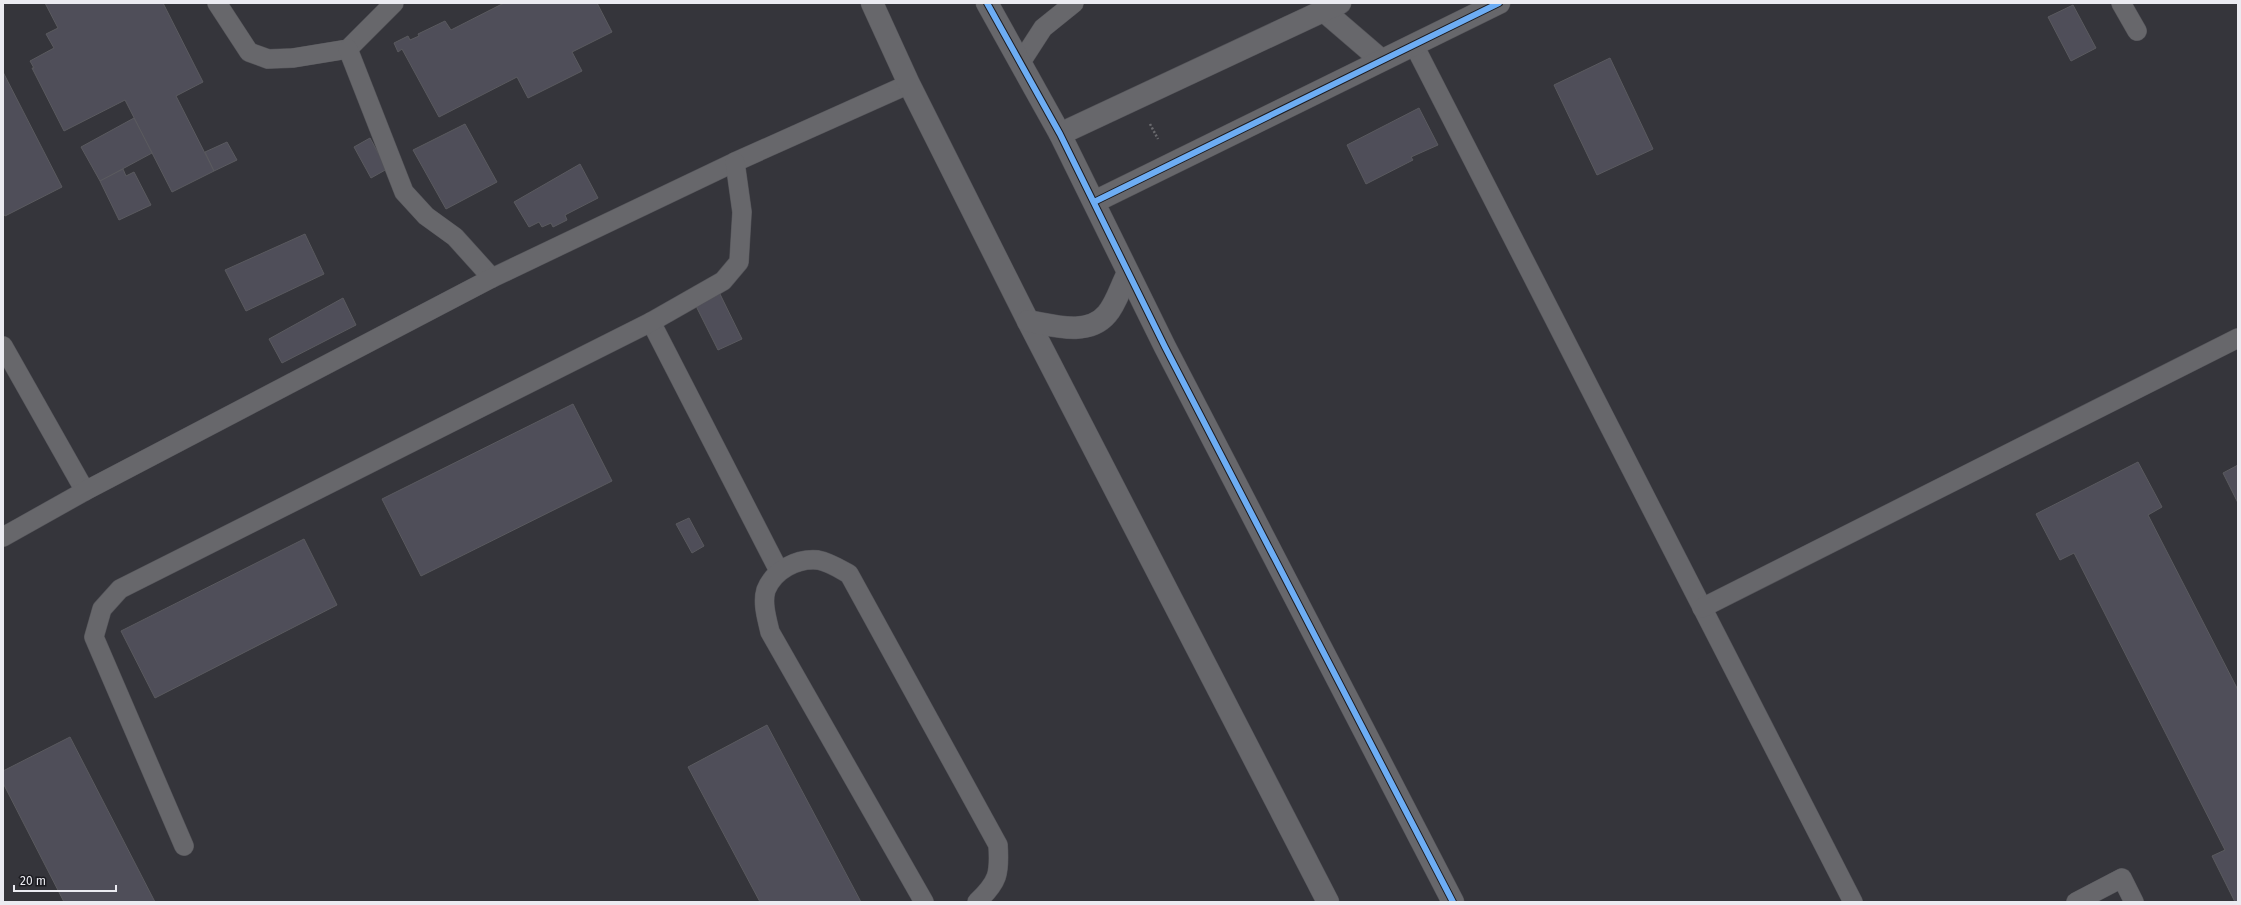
<svg xmlns="http://www.w3.org/2000/svg" width="2241" height="905" font-family="'Fira Sans',sans-serif">
<style>
.building{fill:#4f4e59;stroke:#5a5a5f}
.lines{fill:none;stroke-linecap:round;stroke-linejoin:round}
.lane-casing{stroke:#535358;stroke-width:20}
.secondary-casing{stroke:#535358;stroke-width:23}
.path{stroke:#6a6a6e;stroke-width:2.5;stroke-dasharray:2 2;stroke-linecap:butt}
.lane{stroke:#67676b;stroke-width:19}
.secondary{stroke:#67676b;stroke-width:22}
.cycleway-casing{stroke:#1b1b20;stroke-width:8}
.cycleway{stroke:#6dadf4;stroke-width:6}
</style>
<rect width="100%" height="100%" fill="#35353b"/>
<g class="building">
<path d="M 45,3 L 163,3 L 203,82 L 176,96 L 214,171 L 172,192 L 125,100 L 64,131 L 32,68 L 34,68 L 30,61 L 54,48 L 46,34 L 58,28 Z"/>
<path d="M 504,3 L 597,3 L 612,32 L 572,52 L 582,71 L 528,98 L 517,77 L 439,117 L 402,49 L 398,52 L 394,43 L 408,36 L 410,40 L 419,36 L 418,34 L 445,21 L 451,30 Z"/>
<path d="M 2073,5 L 2096,48 L 2071,61 L 2048,17 Z"/>
<path d="M 1610,58 L 1653,149 L 1597,175 L 1554,85 Z"/>
<path d="M 3,72 L 62,187 L 5,216 L 3,213 Z"/>
<path d="M 1419,108 L 1438,145 L 1411,157 L 1413,160 L 1366,184 L 1347,145 Z"/>
<path d="M 134,118 L 152,153 L 100,181 L 81,147 Z"/>
<path d="M 465,124 L 497,182 L 446,209 L 413,150 Z"/>
<path d="M 370,138 L 387,169 L 371,178 L 354,147 Z"/>
<path d="M 227,142 L 237,160 L 214,171 L 205,152 Z"/>
<path d="M 580,164 L 598,198 L 565,215 L 567,220 L 553,227 L 551,223 L 542,227 L 539,222 L 529,227 L 514,202 Z"/>
<path d="M 123,169 L 126,176 L 134,172 L 151,205 L 119,220 L 100,181 Z"/>
<path d="M 305,234 L 324,274 L 246,311 L 225,270 Z"/>
<path d="M 718,290 L 742,339 L 718,350 L 694,302 Z"/>
<path d="M 343,298 L 356,325 L 282,363 L 269,339 Z"/>
<path d="M 573,404 L 612,481 L 421,576 L 382,499 Z"/>
<path d="M 2138,462 L 2162,507 L 2148,515 L 2238,690 L 2238,900 L 2235,902 L 2212,856 L 2225,850 L 2074,553 L 2060,560 L 2036,514 Z"/>
<path d="M 2238,465 L 2238,503 L 2223,473 Z"/>
<path d="M 689,518 L 704,546 L 692,553 L 676,524 Z"/>
<path d="M 304,539 L 337,605 L 155,698 L 121,631 Z"/>
<path d="M 767,725 L 861,902 L 760,902 L 688,767 Z"/>
<path d="M 70,737 L 155,902 L 64,902 L 3,783 L 3,771 Z"/>
</g>
<g class="lines">
<g class="lane-casing">
<g id="lane">
<path d="M 217,3 L 249,52 L 268,59 L 293,58 L 348,49 L 394,3"/>
<path d="M 2121,3 L 2137,31"/>
<path d="M 1414,45 L 1853,902"/>
<path d="M 348,49 L 404,192 L 426,216 L 455,237 L 492,278"/>
<path d="M 1021,62 L 1043,28 L 1074,3"/>
<path d="M 651,322 L 779,571"/>
<path d="M 3,346 L 85,491"/>
<path d="M 3,537 L 85,491 L 492,278 L 735,162 L 909,84"/>
<path d="M 1702,608 L 2238,338"/>
<path d="M 184,846 L 94,637 L 102,609 L 120,589 L 651,322 L 723,281 L 739,262 L 742,212 L 735,162"/>
<path d="M 924,902 L 770,632 C 767,619 762,603 766,590 C 774,570 797,558 818,560 C 829,562 840,569 849,574 L 998,845 C 1000,874 998,882 977,902"/>
<path d="M 2076,902 L 2122,878 L 2134,902"/>
</g>
</g>
<g class="secondary-casing">
<g id="secondary">
<path d="M 872,3 L 909,84 L 1028,321 L 1328,902"/>
<path d="M 987,3 L 1060,134 L 1165,347 L 1453,902"/>
<path d="M 1324,11 L 1381,60"/>
<path d="M 1060,134 L 1340,3"/>
<path d="M 1094,202 L 1499,3"/>
<path d="M 1028,321 C 1052,325 1088,337 1107,314 C 1116,304 1121,286 1128,273"/>
</g>
</g>
<path class="path" d="M 1150,124 L 1158,139"/>
<use href="#lane" class="lane"/>
<use href="#secondary" class="secondary"/>
<g class="cycleway-casing">
<g id="cycleway">
<path d="M 987,3 L 1060,134 L 1165,347 L 1453,902"/>
<path d="M 1094,202 L 1499,3"/>
</g>
</g>
<use href="#cycleway" class="cycleway"/>
</g>
<rect width="2241" height="905" fill="none" stroke="#ebebf1" stroke-width="8"/>
<path d="M14 885v6h102v-6" fill="none" stroke="#ebebf1" stroke-width="2"/>
<text x="20" y="885" font-size="12" fill="#ebebf1" stroke="#1b1b20" stroke-width="3" paint-order="stroke">20 m</text>
</svg>
